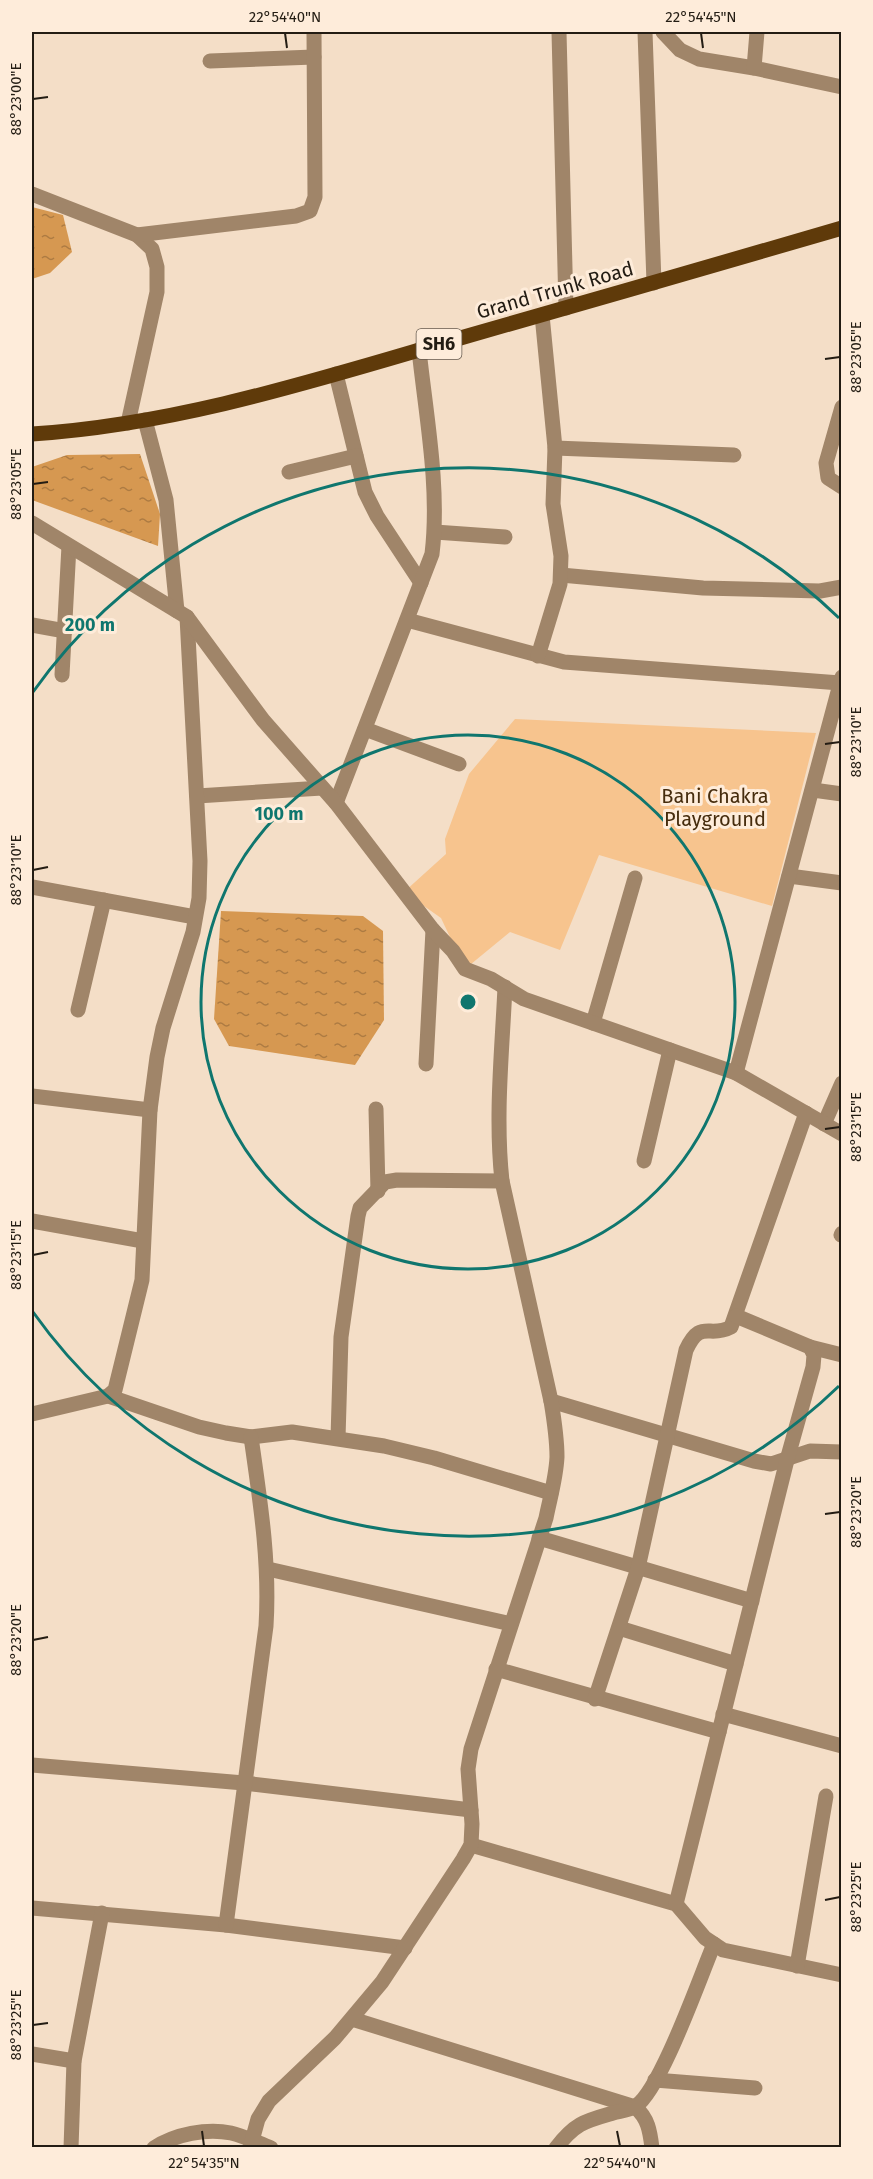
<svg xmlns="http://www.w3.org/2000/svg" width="873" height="2179" font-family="'Fira Sans',sans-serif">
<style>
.green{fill:#f7c48e}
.water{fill:url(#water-ripples)}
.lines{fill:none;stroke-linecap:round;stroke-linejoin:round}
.minor{stroke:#a08569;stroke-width:15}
.tertiary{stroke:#a08569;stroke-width:15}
.primary{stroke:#5f3a0a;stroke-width:15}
.ticks{fill:none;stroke:#231c13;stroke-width:2}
.ring{fill:none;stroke:#0f766e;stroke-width:3}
.labels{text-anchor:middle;stroke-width:6;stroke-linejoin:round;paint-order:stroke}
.shield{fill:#feecda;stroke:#655a4f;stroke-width:1.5}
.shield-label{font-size:18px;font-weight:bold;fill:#231c13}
.street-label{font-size:20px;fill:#231c13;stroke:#feecda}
.park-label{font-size:20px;fill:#462c0d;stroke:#feecda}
.centre{fill:#0f766e;stroke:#feecda;stroke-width:3}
.ring-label{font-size:18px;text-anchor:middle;font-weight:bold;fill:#0f766e;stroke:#feecda;stroke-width:6;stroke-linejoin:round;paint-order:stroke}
.neatline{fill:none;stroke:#231c13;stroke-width:2}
.ticks-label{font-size:15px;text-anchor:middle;fill:#231c13}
</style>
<defs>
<pattern id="water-ripples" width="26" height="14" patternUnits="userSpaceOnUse" patternTransform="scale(1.5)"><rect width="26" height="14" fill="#d69851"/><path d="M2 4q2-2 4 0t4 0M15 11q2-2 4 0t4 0" fill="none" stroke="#ad7b42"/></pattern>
</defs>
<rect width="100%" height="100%" fill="#f4dec7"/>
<path class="green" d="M 515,719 L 816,733 L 772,906 L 599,855 L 560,950 L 510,932 L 465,969 L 441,918 L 404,892 L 446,854 L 445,839 L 469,774 Z"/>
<g class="water">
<path d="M 32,207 L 63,215 L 72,252 L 50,273 L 32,279 Z"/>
<path d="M 140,454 L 160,514 L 158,546 L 32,500 L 32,467 L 67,455 Z"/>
<path d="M 221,911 L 363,916 L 383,931 L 384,1020 L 355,1065 L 229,1046 L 214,1019 Z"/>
</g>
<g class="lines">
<g class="minor">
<path d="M 559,32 L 566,308"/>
<path d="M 645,32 L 654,283"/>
<path d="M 663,32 L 680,50 L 699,59 L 754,68 L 842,87"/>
<path d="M 210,61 L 314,57"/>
<path d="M 754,68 L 757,32"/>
<path d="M 32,194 L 137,235 L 152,249 L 157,267 L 157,292 L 128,423"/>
<path d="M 137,235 L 296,216 L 310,211 L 315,197 L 314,32"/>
<path d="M 336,374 L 365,492 L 377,516 L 421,583"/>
<path d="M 842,407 L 826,463 L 828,478 L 842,487"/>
<path d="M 145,420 L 166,500 L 177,611"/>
<path d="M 555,448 L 734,455"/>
<path d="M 289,472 L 356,456"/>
<path d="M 435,532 L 505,537"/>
<path d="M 561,575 L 703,588 L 820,591 L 842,587"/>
<path d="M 407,620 L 564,662 L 840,683"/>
<path d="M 32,625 L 65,631"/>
<path d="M 538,656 L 560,584 L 561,556 L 553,504 L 555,448 L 542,315"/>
<path d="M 62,675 L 69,546"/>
<path d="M 365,729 L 459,764"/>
<path d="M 813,790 L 842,794"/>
<path d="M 197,796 L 322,788"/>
<path d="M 336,803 L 432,554 C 440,488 426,416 419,350"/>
<path d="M 789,876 L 842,883"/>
<path d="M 32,887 L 195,917"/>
<path d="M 78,1010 L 104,900"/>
<path d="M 593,1023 L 635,878"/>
<path d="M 426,1064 L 433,930"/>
<path d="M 736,1073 L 842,677"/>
<path d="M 32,1096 L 150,1110"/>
<path d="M 376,1109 L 378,1191"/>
<path d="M 824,1124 L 842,1083"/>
<path d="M 644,1161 L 670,1050"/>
<path d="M 32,1221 L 143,1241"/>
<path d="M 841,1235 L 842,1233"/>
<path d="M 810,1347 L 842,1355"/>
<path d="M 108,1396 L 199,1427 L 226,1433 L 251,1437 L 292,1432 L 384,1446 L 434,1458 L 551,1493"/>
<path d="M 551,1401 L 754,1461 L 771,1464 L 810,1451 L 842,1452"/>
<path d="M 32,1414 L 108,1396 L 115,1390 L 142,1280 L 150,1110 L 157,1057 L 163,1028 L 193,932 L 199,898 L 200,861 L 187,617"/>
<path d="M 338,1438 L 341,1337 L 358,1216 L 360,1208 L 385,1182 L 397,1180 L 502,1181"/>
<path d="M 539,1538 L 752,1601"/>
<path d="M 268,1569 L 511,1624"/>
<path d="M 619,1628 L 736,1664"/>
<path d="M 496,1669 L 719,1732"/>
<path d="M 595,1699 L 638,1568 L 686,1350 C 701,1318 709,1339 731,1327 L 806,1113"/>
<path d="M 723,1714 L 842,1746"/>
<path d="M 32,1765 L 244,1783 L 471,1810"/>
<path d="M 471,1845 L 676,1904 L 705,1938 L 723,1950 L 842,1975"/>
<path d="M 676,1904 L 787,1460 L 813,1367 L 814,1355 L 810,1347 L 736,1316"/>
<path d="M 32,1908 L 226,1925 L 405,1948"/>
<path d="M 226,1925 L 266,1626 C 270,1562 260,1500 251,1437"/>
<path d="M 797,1966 L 826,1796"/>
<path d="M 352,2019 L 635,2107 C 648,2118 650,2131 652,2148"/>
<path d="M 32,2054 L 74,2061"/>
<path d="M 655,2080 L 755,2088"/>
<path d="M 71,2148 L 74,2061 L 102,1913"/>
<path d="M 154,2148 C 175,2134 207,2128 231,2133 C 244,2136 258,2143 271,2148"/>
<path d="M 250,2148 L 258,2119 L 269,2101 L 335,2038 L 382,1982 L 463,1859 L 471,1845 L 472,1824 L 468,1769 L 471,1749 L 546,1518 C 550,1498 556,1478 557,1457 C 557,1438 554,1419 551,1401 L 502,1181 C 495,1117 502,1052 505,987"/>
<path d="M 556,2148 C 575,2123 585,2121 613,2113 C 620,2111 630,2110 636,2106 C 661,2089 700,1977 714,1944"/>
</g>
<path class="tertiary" d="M 32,523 L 187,617 L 263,720 L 336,803 L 433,930 L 453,951 L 465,969 L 491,979 L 524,999 L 736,1073 L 842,1134"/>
<path class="primary" d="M 32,434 C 175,425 313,381 450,341 C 581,303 711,267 842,228"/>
</g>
<path class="ticks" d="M 285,33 L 287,48M 701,33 L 703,48M 33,99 L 48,97M 825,359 L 840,357M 33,484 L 48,482M 825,744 L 840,742M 33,870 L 48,867M 825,1129 L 840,1127M 33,1255 L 48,1252M 825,1514 L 840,1512M 33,1640 L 48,1637M 825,1900 L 840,1897M 33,2025 L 48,2023M 202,2131 L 204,2146M 617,2131 L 620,2146"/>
<g class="ring">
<circle cx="468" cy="1002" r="267"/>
<path d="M839 1386A534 534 0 0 1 33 1312M33 692A534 534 0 0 1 839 618"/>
</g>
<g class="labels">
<rect class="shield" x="416.5" y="329" width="45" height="30" rx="4.5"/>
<g class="shield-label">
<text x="439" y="350">SH6</text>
</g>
<g class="street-label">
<text transform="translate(555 290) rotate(-16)" y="7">Grand Trunk Road</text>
</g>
<g class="park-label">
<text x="715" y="803">Bani Chakra<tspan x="715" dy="23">Playground</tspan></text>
</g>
</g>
<circle cx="468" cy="1002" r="9" class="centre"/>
<g class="ring-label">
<text x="90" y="631">200 m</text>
<text x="279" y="820">100 m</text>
</g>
<rect width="873" height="2179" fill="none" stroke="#feecda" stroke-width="66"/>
<rect x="33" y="33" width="807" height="2113" class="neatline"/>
<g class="ticks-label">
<text x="285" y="22">22°54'40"N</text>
<text x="701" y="22">22°54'45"N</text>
<text transform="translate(16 99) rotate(-90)" y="5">88°23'00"E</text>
<text transform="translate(856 357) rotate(-90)" y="5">88°23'05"E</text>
<text transform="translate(16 484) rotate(-90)" y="5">88°23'05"E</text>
<text transform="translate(856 742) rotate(-90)" y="5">88°23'10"E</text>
<text transform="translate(16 870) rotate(-90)" y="5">88°23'10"E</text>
<text transform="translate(856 1127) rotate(-90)" y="5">88°23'15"E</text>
<text transform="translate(16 1255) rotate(-90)" y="5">88°23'15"E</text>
<text transform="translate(856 1512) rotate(-90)" y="5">88°23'20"E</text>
<text transform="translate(16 1640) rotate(-90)" y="5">88°23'20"E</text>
<text transform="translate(856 1897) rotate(-90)" y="5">88°23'25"E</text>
<text transform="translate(16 2025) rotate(-90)" y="5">88°23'25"E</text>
<text x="204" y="2168">22°54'35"N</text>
<text x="620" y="2168">22°54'40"N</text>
</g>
</svg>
